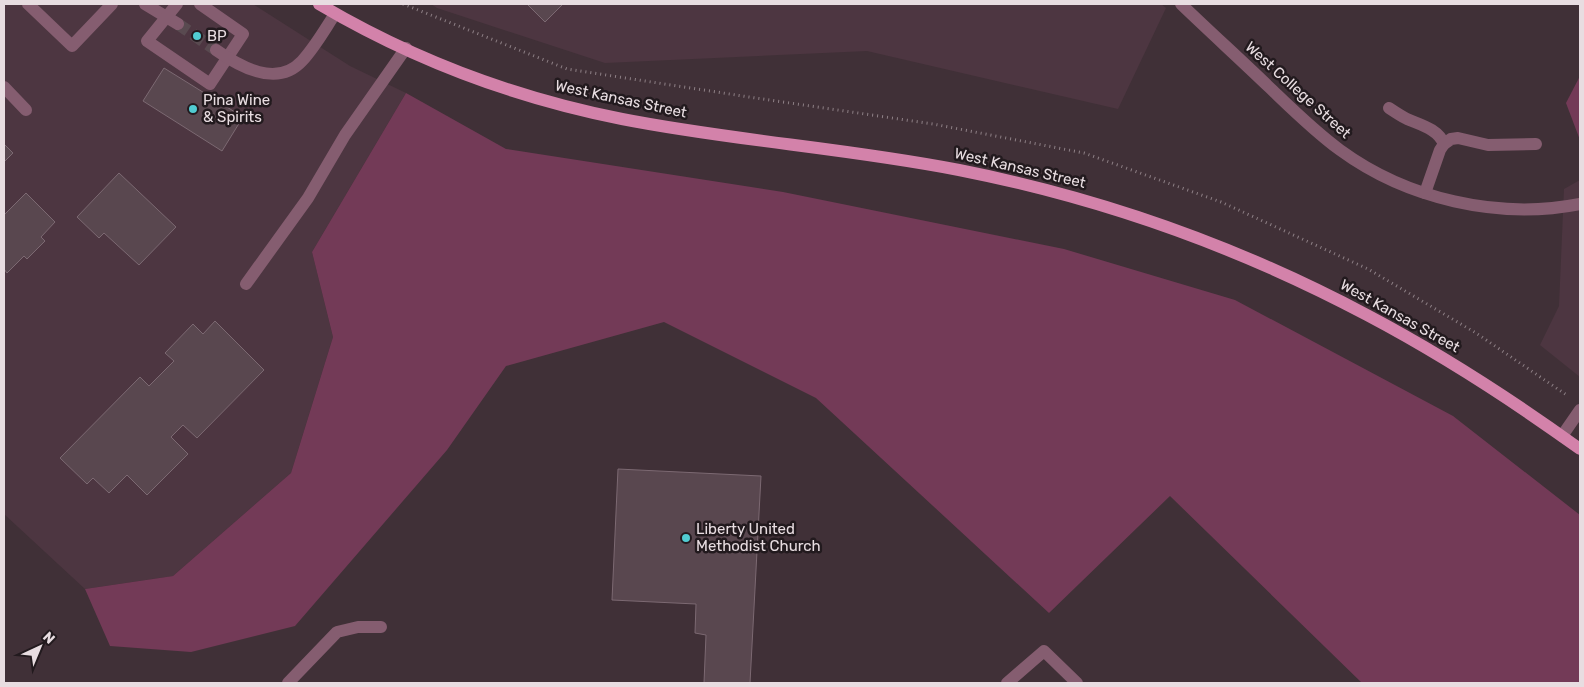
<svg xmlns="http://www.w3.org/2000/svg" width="1584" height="687" font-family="Rubik,sans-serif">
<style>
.built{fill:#4d3641}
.green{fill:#733a57}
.building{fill:#59474f;stroke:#7c6972}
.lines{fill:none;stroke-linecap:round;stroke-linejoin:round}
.minor-tunnel{stroke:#594a50;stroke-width:12;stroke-dasharray:12 6;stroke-linecap:butt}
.path{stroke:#8e8086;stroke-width:3;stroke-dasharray:1 4;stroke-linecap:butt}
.minor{stroke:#855d70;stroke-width:12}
.major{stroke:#d382aa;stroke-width:12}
.poi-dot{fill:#51ccd2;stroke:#221a1e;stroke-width:2}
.labels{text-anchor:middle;stroke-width:5;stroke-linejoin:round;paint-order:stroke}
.poi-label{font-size:15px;fill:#e8dde1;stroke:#221a1e;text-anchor:start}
.street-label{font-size:15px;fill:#e8dde1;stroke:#221a1e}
</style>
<rect width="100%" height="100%" fill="#403037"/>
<g class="built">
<path d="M 4,4 L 253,4 L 350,66 L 406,93 L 312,252 L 333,337 L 291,473 L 173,576 L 85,589 L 4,514 Z"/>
<path d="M 431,4 L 1161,4 L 1166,8 L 1118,109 L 867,51 L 605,63 L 437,8 Z"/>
<path d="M 1580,180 L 1580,377 L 1540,345 L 1559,306 L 1564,189 Z"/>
</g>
<g class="green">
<path d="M 1580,76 L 1580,140 L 1566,103 Z"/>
<path d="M 406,93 L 506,149 L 783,192 L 1064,249 L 1235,300 L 1453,416 L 1580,515 L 1580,683 L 1362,683 L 1170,496 L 1049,613 L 816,398 L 664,322 L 506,366 L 447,450 L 295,626 L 191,652 L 110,646 L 85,589 L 173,576 L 291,473 L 333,337 L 312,252 Z"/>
</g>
<g class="building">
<path d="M 527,4 L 563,4 L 545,22 Z"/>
<path d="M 164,68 L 243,117 L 222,151 L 143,101 Z"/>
<path d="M 4,144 L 13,153 L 4,162 Z"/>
<path d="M 119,173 L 176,227 L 139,265 L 104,233 L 99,238 L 77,217 Z"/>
<path d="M 26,193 L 55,222 L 41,237 L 45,241 L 27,259 L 24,256 L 7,273 L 4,269 L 4,215 Z"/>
<path d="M 215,321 L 264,370 L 197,438 L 183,425 L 171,437 L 188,454 L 147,495 L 127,475 L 109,493 L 93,478 L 87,484 L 60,458 L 140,377 L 149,386 L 174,361 L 165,353 L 193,324 L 203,334 Z"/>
<path d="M 618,469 L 761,476 L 750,683 L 704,683 L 706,635 L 695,633 L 696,604 L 612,600 Z"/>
</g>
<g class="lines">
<path class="minor-tunnel" d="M 178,24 L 216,50"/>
<path class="path" d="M 403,4 L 567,69 L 749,97 L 933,124 L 1084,153 L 1221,202 L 1368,269 L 1476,333 L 1568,396"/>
<g class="minor">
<path d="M 28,4 L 72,46 L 112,4"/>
<path d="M 145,4 L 178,24"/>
<path d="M 177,4 L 147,41 L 210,84 L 243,34 L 200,4"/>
<path d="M 1181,4 C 1210,32 1240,59 1269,87 C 1292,109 1314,131 1340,150 C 1407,199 1498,220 1580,204"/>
<path d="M 216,50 C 240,67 277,88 302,61 C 315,47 325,29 335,14"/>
<path d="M 4,87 L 26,110"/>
<path d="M 1389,108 C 1395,112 1401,116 1407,119 C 1421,125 1438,129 1444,144"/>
<path d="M 1425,193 L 1440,150 L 1444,144 L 1451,139 L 1458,138 L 1488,145 L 1536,144"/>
<path d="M 246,284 L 308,198 L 345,135 L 406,48"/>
<path d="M 1562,436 L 1580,410"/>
<path d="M 288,683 L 337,632 L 358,627 L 381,627"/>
<path d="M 1007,683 L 1044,651 L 1077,683"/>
</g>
<path class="major" d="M 319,4 C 412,59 516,98 622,119 C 734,141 847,148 959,170 C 1101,198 1239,247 1367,315 C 1441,354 1512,400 1580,449"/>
</g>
<g class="poi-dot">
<circle cx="197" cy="36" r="5"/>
<circle cx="193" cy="109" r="5"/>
<circle cx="686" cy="538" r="5"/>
</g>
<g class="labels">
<g class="poi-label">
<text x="207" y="41">BP</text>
<text x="203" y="105">Pina Wine<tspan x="203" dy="17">&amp; Spirits</tspan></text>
<text x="696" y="534">Liberty United<tspan x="696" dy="17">Methodist Church</tspan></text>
</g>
<g class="street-label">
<text transform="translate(1298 90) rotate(42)" y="5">West College Street</text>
<text transform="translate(621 99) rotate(12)" y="5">West Kansas Street</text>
<text transform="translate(1020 168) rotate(13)" y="5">West Kansas Street</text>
<text transform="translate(1400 316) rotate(29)" y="5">West Kansas Street</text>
</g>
</g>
<rect width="1584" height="687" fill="none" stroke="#e8dde1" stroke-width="10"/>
<g transform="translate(40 647) rotate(44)" stroke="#221a1e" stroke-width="4" paint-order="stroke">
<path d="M0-4L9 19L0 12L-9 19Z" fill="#e8dde1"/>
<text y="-8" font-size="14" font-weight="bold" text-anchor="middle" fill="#e8dde1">N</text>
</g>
</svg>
